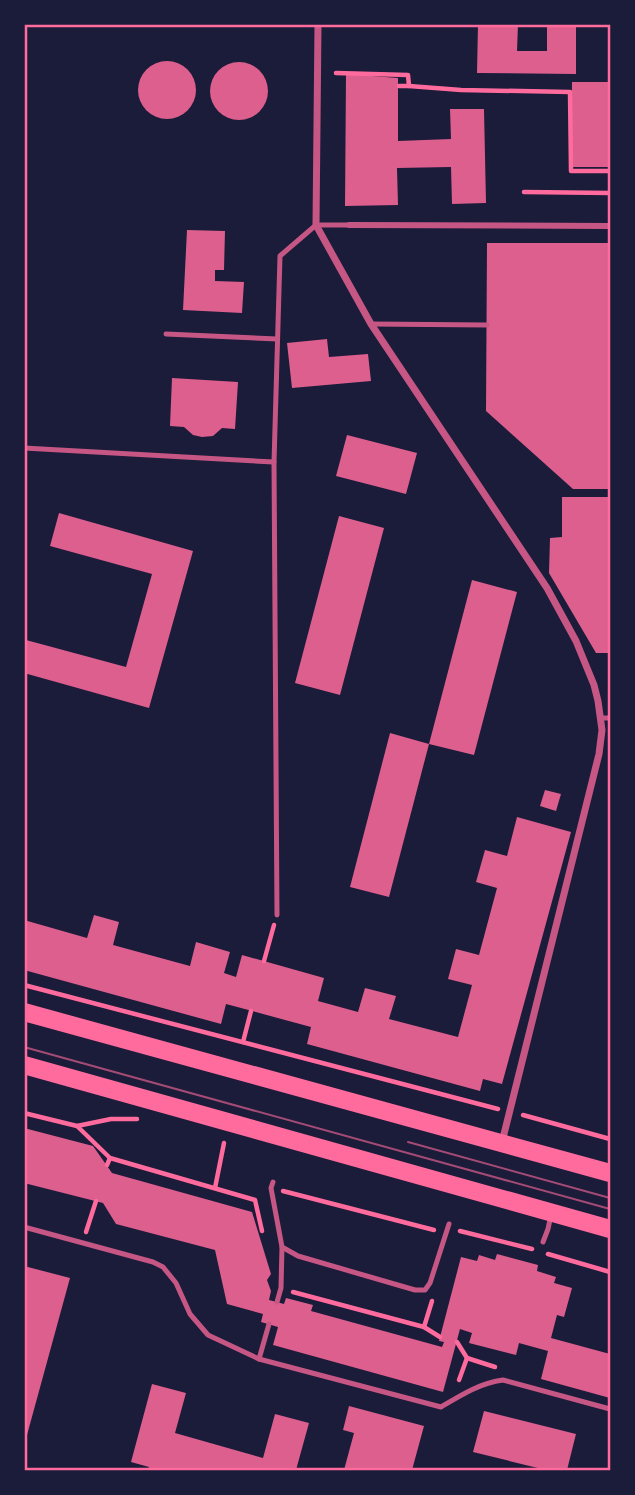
<svg xmlns="http://www.w3.org/2000/svg" width="635" height="1495" font-family="Bitter,serif">
<style>
.building{fill:#dd5f8e}
.lines{fill:none;stroke-linecap:round;stroke-linejoin:round}
.path{stroke:#ff6b9d;stroke-width:4.5}
.service{stroke:#c65784;stroke-width:5}
.pedestrian{stroke:#c65784;stroke-width:6}
.minor{stroke:#c65784;stroke-width:7}
.primary{stroke:#ff6b9d;stroke-width:18}
.tram{stroke:#a44b75;stroke-width:2}
.neatline{fill:none;stroke:#ff6b9d;stroke-width:2.5}
</style>
<rect width="100%" height="100%" fill="#1b1b3a"/>
<g class="building">
<path d="M 478,24 L 518,24 L 517,51 L 547,51 L 547,24 L 576,24 L 576,74 L 477,73 Z"/>
<circle cx="167" cy="90" r="29"/>
<circle cx="239" cy="91" r="29"/>
<path d="M 346,74 L 398,78 L 398,141 L 451,139 L 450,109 L 484,109 L 486,203 L 452,204 L 451,167 L 397,168 L 398,205 L 345,206 Z"/>
<path d="M 572,82 L 610,82 L 610,167 L 571,167 Z"/>
<path d="M 187,230 L 225,231 L 224,270 L 215,270 L 215,281 L 244,282 L 242,313 L 183,310 Z"/>
<path d="M 487,243 L 610,243 L 610,489 L 573,489 L 486,411 Z"/>
<path d="M 327,339 L 329,357 L 368,354 L 371,381 L 292,388 L 287,343 Z"/>
<path d="M 172,378 L 238,382 L 235,429 L 222,428 L 213,436 L 202,437 L 193,435 L 184,427 L 170,426 Z"/>
<path d="M 347,435 L 417,453 L 406,494 L 336,476 Z"/>
<path d="M 562,497 L 610,497 L 610,653 L 596,653 L 549,573 L 550,538 L 562,537 Z"/>
<path d="M 59,513 L 193,551 L 149,708 L 24,673 L 26,640 L 126,667 L 152,574 L 50,546 Z"/>
<path d="M 339,516 L 384,528 L 340,695 L 295,683 Z"/>
<path d="M 472,580 L 517,592 L 474,755 L 429,744 Z"/>
<path d="M 390,733 L 429,744 L 389,897 L 350,887 Z"/>
<path d="M 545,790 L 561,794 L 556,811 L 540,806 Z"/>
<path d="M 517,817 L 571,832 L 502,1084 L 483,1079 L 480,1091 L 307,1044 L 311,1027 L 226,1004 L 221,1024 L 24,970 L 24,920 L 87,938 L 94,915 L 119,922 L 113,945 L 190,966 L 196,942 L 230,952 L 224,973 L 236,977 L 242,955 L 324,978 L 318,1001 L 358,1012 L 365,988 L 396,996 L 389,1019 L 458,1037 L 472,985 L 448,979 L 456,949 L 479,955 L 497,888 L 476,882 L 485,850 L 507,856 Z"/>
<path d="M 24,1128 L 93,1146 L 112,1173 L 252,1212 L 271,1274 L 267,1280 L 271,1291 L 269,1300 L 284,1304 L 286,1298 L 313,1305 L 311,1311 L 442,1347 L 444,1342 L 439,1341 L 461,1257 L 477,1261 L 479,1255 L 495,1260 L 497,1254 L 538,1265 L 537,1271 L 556,1277 L 554,1283 L 572,1288 L 564,1317 L 557,1315 L 551,1338 L 610,1354 L 610,1398 L 541,1379 L 548,1351 L 519,1343 L 516,1355 L 469,1343 L 472,1333 L 460,1329 L 443,1392 L 273,1345 L 278,1327 L 261,1322 L 263,1314 L 227,1304 L 215,1250 L 116,1224 L 103,1203 L 24,1183 Z"/>
<path d="M 24,1266 L 70,1278 L 27,1435 L 24,1435 Z"/>
<path d="M 152,1384 L 186,1393 L 175,1433 L 263,1458 L 275,1414 L 309,1423 L 296,1470 L 148,1470 L 149,1467 L 131,1462 Z"/>
<path d="M 349,1406 L 424,1426 L 412,1470 L 344,1470 L 354,1433 L 343,1430 Z"/>
<path d="M 484,1411 L 576,1434 L 567,1470 L 546,1470 L 473,1452 Z"/>
</g>
<g class="lines">
<g class="path">
<path d="M 336,73 L 408,75 L 409,86 L 399,86"/>
<path d="M 409,86 L 461,90 L 570,92 L 571,171 L 610,171"/>
<path d="M 524,192 L 610,193"/>
<path d="M 264,961 L 274,925"/>
<path d="M 24,985 L 498,1109"/>
<path d="M 243,1042 L 251,1011"/>
<path d="M 24,1113 L 77,1126 L 110,1158 L 255,1200 L 262,1231"/>
<path d="M 523,1115 L 610,1139"/>
<path d="M 77,1126 L 111,1119 L 137,1119"/>
<path d="M 107,1165 L 110,1158"/>
<path d="M 215,1188 L 224,1143"/>
<path d="M 283,1191 L 434,1230"/>
<path d="M 460,1231 L 532,1249"/>
<path d="M 86,1232 L 96,1201"/>
<path d="M 548,1254 L 610,1272"/>
<path d="M 293,1292 L 424,1327 L 440,1337"/>
<path d="M 424,1327 L 432,1301"/>
<path d="M 457,1342 L 467,1358 L 495,1367"/>
<path d="M 459,1380 L 467,1358"/>
</g>
<g class="service">
<path d="M 371,324 L 487,325"/>
<path d="M 166,334 L 277,339"/>
<path d="M 24,448 L 274,462"/>
<path d="M 601,718 L 610,718"/>
<path d="M 277,915 L 274,462 L 280,256 L 316,225 L 349,225"/>
<path d="M 273,1182 L 271,1188 L 282,1247 L 298,1256 L 415,1290 L 425,1290 L 430,1283 L 449,1224"/>
<path d="M 24,1227 L 153,1262 L 163,1267 L 176,1283 L 190,1314 L 208,1335 L 259,1359 L 441,1407 C 461,1395 480,1383 503,1380 L 610,1409"/>
<path d="M 543,1242 L 548,1229 L 551,1215"/>
<path d="M 277,1302 L 281,1288 L 282,1247"/>
<path d="M 259,1359 L 269,1324"/>
</g>
<path class="pedestrian" d="M 349,225 L 610,226"/>
<path class="minor" d="M 318,24 L 316,225 L 371,324 L 547,588 L 576,641 L 594,685 L 598,701 L 602,730 L 599,754 L 502,1142"/>
<g class="primary">
<path d="M 24,1012 L 610,1173"/>
<path d="M 24,1065 L 610,1229"/>
</g>
<g class="tram">
<path d="M 24,1047 L 610,1209"/>
<path d="M 408,1142 L 610,1198"/>
</g>
</g>
<rect width="635" height="1495" fill="none" stroke="#1b1b3a" stroke-width="52"/>
<rect x="26" y="26" width="583" height="1443" class="neatline"/>
</svg>
